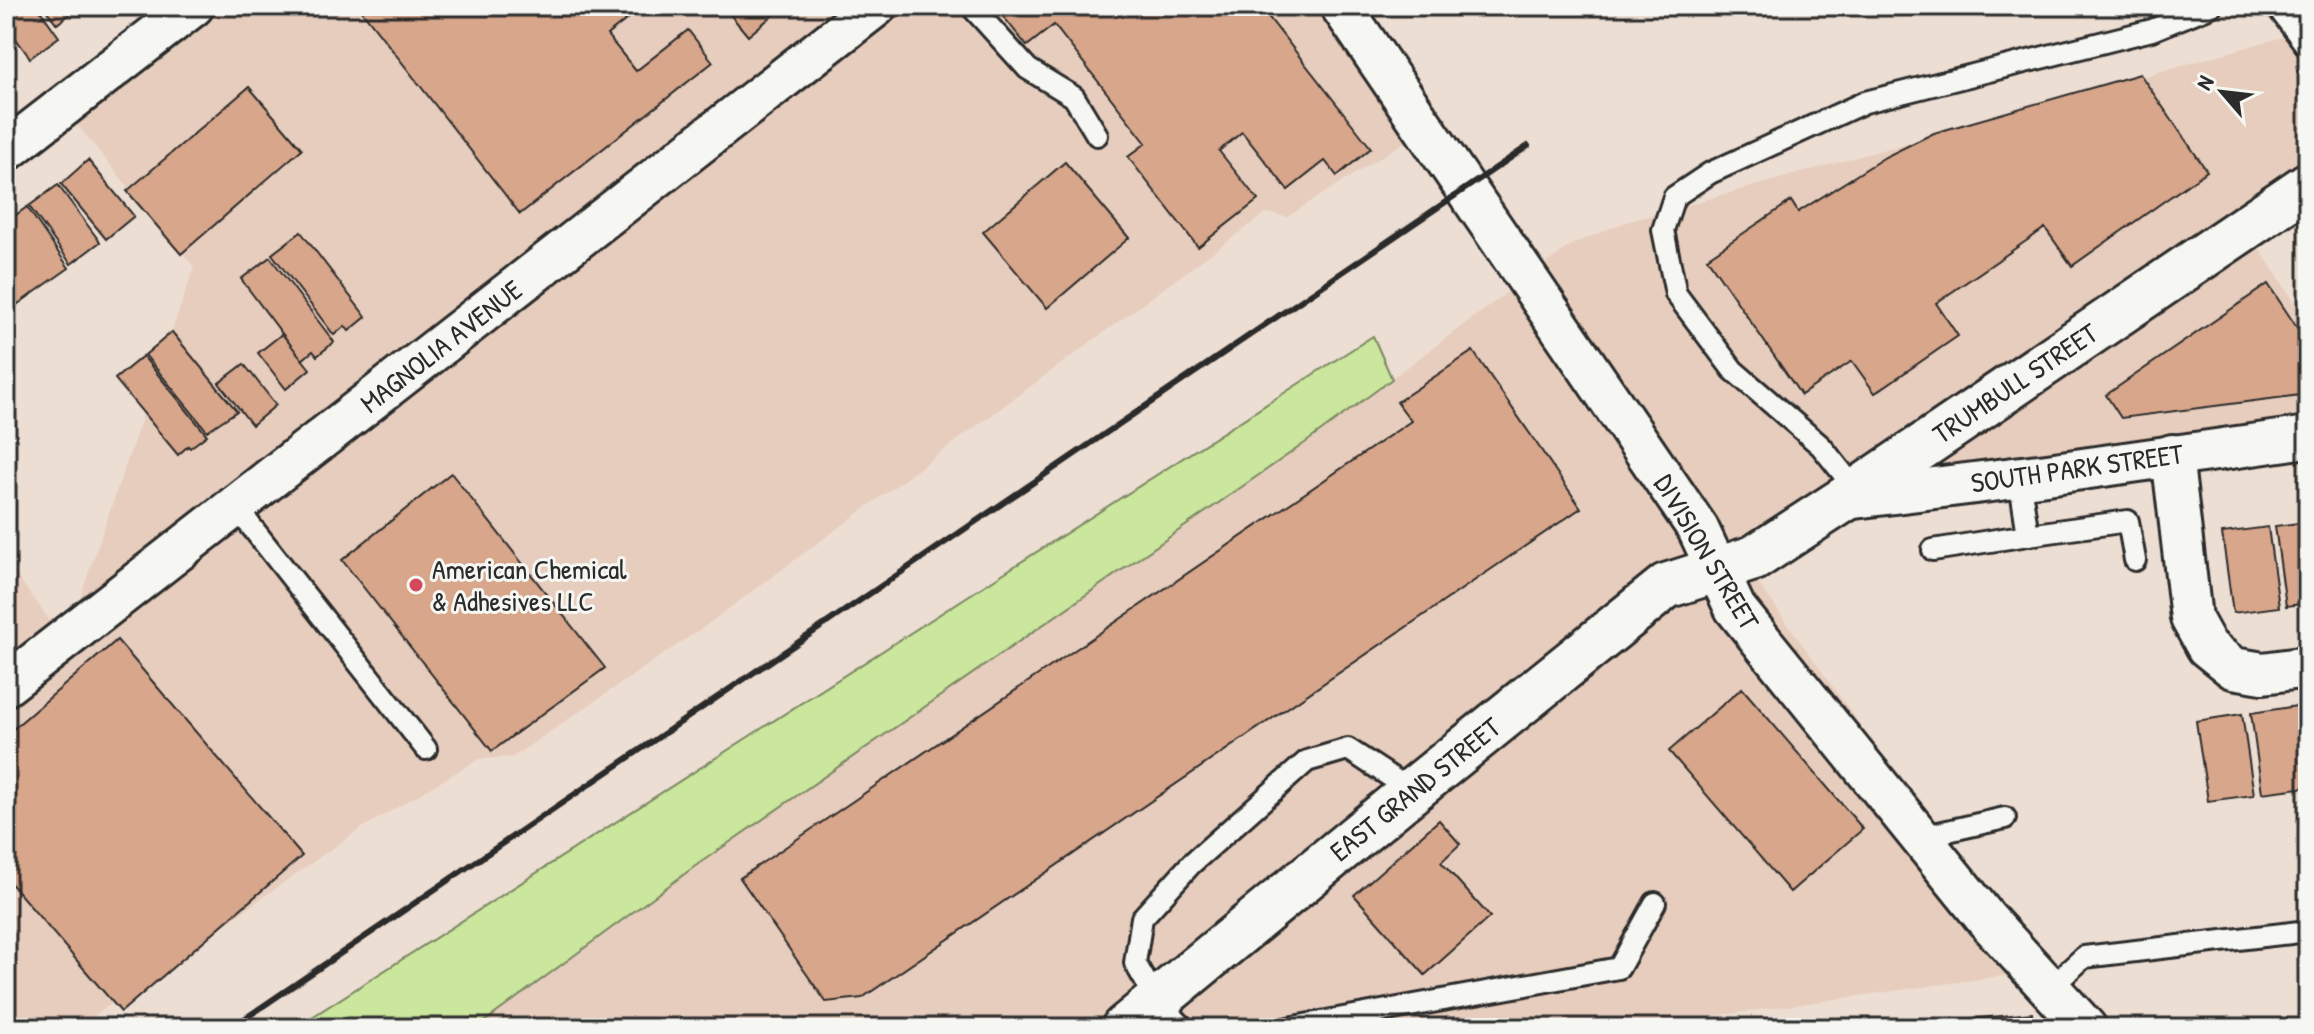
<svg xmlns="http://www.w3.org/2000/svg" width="2314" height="1034" font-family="'Patrick Hand',sans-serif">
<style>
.built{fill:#e7cdbd}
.green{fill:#cbe69d;stroke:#7b8864;stroke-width:2}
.building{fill:#d8a68b;stroke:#2b2b2b;stroke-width:2}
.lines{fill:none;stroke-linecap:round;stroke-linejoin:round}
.lane-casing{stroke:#2b2b2b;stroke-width:26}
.street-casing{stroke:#2b2b2b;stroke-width:46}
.secondary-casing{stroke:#2b2b2b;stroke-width:50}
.lane{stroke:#f6f6f2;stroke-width:20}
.street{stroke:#f6f6f2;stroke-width:40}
.secondary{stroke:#f6f6f2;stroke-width:44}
.rail{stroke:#2b2b2b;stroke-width:6}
.poi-dot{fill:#d1495b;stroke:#f6f6f2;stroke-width:3}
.labels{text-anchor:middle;stroke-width:6;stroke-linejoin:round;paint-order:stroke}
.street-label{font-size:28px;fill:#2b2b2b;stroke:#f6f6f2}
.poi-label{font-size:28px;fill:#2b2b2b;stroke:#f6f6f2;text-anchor:start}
</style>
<rect width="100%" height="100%" fill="#edded3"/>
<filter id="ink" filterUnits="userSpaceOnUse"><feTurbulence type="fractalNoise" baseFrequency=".0125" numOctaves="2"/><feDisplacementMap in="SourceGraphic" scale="16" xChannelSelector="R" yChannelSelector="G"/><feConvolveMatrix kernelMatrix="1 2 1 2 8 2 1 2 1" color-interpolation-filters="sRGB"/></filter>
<g filter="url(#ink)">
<g class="built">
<path d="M 162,6 L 1360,6 L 1439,120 L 1287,217 L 1266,213 L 705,626 L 513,757 L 479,759 L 360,829 L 77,1028 L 6,1028 L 6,561 L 65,641 L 194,267 L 65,110 Z"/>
<path d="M 2308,30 L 2308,182 L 2244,226 L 2308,322 L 2308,433 L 1868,481 L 1741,559 L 1958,861 L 2050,969 L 1629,1028 L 476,1028 L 694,867 L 1305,443 L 1571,245 L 1623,223 Z"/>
</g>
<path class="green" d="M 1373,336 L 1392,379 L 1305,443 L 694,867 L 476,1028 L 295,1028 Z"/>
<g class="building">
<path d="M 6,6 L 37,6 L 59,37 L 30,58 L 6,25 Z"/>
<path d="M 43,6 L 80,6 L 57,24 Z"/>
<path d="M 358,6 L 644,6 L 607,35 L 636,71 L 688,30 L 713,62 L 520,214 Z"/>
<path d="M 723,6 L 784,6 L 748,36 Z"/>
<path d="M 995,6 L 1260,6 L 1371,148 L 1337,176 L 1325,161 L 1288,190 L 1242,132 L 1219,151 L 1258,200 L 1198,247 L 1128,157 L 1146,143 L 1054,25 L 1027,46 Z"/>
<path d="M 2140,74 L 2207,171 L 2072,266 L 2045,228 L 1936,303 L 1958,336 L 1875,393 L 1852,361 L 1801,395 L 1707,258 L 1791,201 L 1798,212 L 1885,157 L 1934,133 Z"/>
<path d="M 249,87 L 302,149 L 181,254 L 127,191 Z"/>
<path d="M 88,160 L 134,216 L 106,239 L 61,184 Z"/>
<path d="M 1065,162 L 1129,238 L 1047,308 L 983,232 Z"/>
<path d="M 58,185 L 100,242 L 71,264 L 29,206 Z"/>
<path d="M 27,207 L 69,268 L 8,311 L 6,307 L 6,222 Z"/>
<path d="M 301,232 L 366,317 L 349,331 L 345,326 L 334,335 L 272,254 Z"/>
<path d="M 270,257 L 334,342 L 317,356 L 313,351 L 302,360 L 241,279 Z"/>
<path d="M 2268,284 L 2308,344 L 2308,394 L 2121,418 L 2106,395 Z"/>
<path d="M 172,332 L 237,411 L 207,431 L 145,355 Z"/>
<path d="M 282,334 L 310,369 L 286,389 L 258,353 Z"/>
<path d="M 1473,351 L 1581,508 L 862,998 L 826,1002 L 740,878 L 1411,421 L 1397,402 Z"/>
<path d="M 143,356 L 207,435 L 190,448 L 188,446 L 178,455 L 115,379 Z"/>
<path d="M 244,364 L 276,405 L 252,425 L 219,383 Z"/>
<path d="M 451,473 L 605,668 L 492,751 L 342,560 Z"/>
<path d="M 2308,522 L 2308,603 L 2286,606 L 2275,526 Z"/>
<path d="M 2268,527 L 2279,607 L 2233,613 L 2222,533 Z"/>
<path d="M 117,640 L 302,856 L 121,1012 L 6,878 L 6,735 Z"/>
<path d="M 1742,688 L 1863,829 L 1790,892 L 1669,751 Z"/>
<path d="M 2297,706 L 2308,787 L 2262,793 L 2251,713 Z"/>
<path d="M 2242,714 L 2254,795 L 2208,801 L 2196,721 Z"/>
<path d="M 1439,820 L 1460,844 L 1441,862 L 1490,917 L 1425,975 L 1354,895 Z"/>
<path d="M 2032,1013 L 2033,1028 L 1872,1028 Z"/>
</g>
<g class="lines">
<g class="lane-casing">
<g id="lane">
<path d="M 971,6 L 1028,69 L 1074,97 L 1097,135"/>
<path d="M 2271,6 L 2278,8 L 2308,48"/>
<path d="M 1857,491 L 1821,446 L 1733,370 L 1676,294 L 1663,230 L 1674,197 L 1710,173 L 1865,102 L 2152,30 L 2211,6"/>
<path d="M 236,507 L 426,749"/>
<path d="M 2028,535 L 2128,521 L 2135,560"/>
<path d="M 1933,550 L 2028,535 L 2019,477"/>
<path d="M 1921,837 L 2005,818"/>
<path d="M 2050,988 L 2084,957 L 2308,931"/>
<path d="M 1184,1028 L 1157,1001 L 1135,963 L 1142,918 L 1191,864 L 1307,761 L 1348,749 L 1412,791"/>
<path d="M 1288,1028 L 1619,968 L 1655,903"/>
</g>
</g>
<g class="street-casing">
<g id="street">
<path d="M 1341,6 L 1698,529 L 1735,608 L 1987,920 L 2086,1028"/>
<path d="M 6,151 L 193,6"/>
<path d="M 2172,455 L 2191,618 L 2207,647 L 2233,668 L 2263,673 L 2308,667"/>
<path d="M 1846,499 L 2047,474 L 2308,437"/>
<path d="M 6,685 L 876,6"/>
</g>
</g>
<g class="secondary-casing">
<path id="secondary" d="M 1124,1028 L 1412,791 L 1666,586 L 1754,558 L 1857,491 L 2308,185"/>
</g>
<use href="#lane" class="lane"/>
<use href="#street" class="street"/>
<use href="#secondary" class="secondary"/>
<path class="rail" d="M 231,1028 L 1528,146"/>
</g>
</g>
<circle class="poi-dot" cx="416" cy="585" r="8"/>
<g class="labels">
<g class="street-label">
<text transform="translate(441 346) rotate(-38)" y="10">MAGNOLIA AVENUE</text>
<text transform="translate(2015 383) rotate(-34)" y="10">TRUMBULL STREET</text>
<text transform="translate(2077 468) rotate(-8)" y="10">SOUTH PARK STREET</text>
<text transform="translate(1707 552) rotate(59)" y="10">DIVISION STREET</text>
<text transform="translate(1415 789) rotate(-39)" y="10">EAST GRAND STREET</text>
</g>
<g class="poi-label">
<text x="432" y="579">American Chemical<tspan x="432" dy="32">&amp; Adhesives LLC</tspan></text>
</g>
</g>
<rect width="2314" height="1034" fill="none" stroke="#f6f6f2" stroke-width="32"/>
<rect x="16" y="16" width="2282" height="1002" fill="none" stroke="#2b2b2b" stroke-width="3" filter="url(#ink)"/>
<g transform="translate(2222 92) rotate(298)" stroke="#f6f6f2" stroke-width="6" paint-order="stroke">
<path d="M0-6L14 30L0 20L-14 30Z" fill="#2b2b2b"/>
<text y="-12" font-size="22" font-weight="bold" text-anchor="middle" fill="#2b2b2b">N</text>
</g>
</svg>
